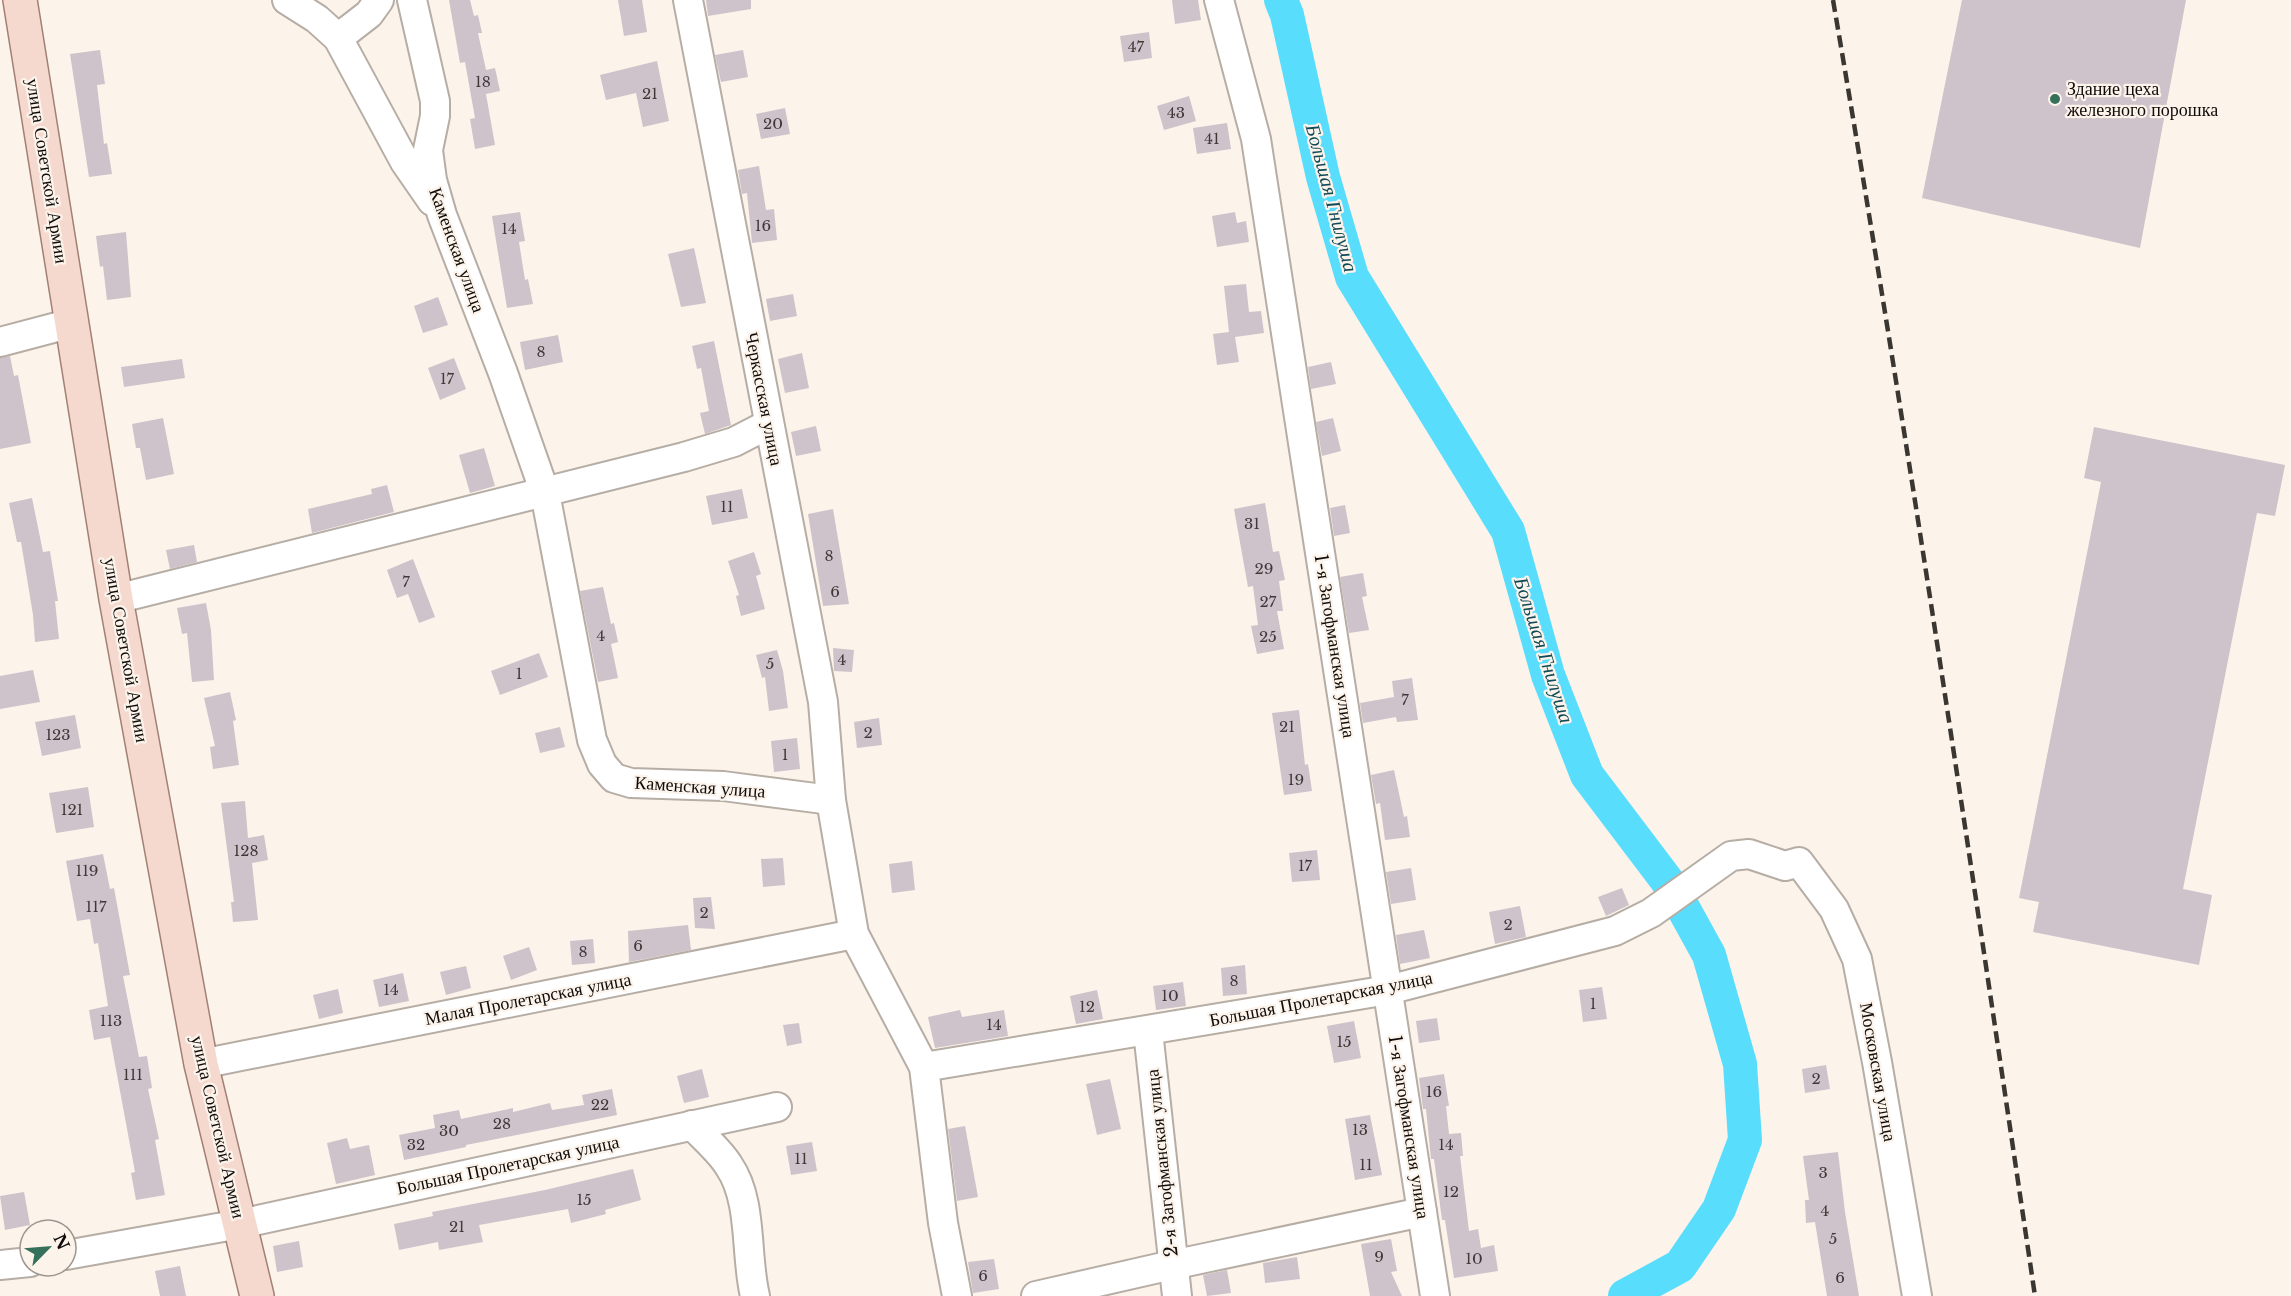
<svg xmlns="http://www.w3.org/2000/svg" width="2291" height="1296" font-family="'Libre Baskerville',serif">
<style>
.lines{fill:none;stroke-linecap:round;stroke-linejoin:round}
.river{stroke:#59ddfd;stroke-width:34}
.building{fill:#cec3ca}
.minor-casing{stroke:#b6ada5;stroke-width:32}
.major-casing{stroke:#a18173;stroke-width:36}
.minor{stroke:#fff;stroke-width:28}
.major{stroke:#f6d9ce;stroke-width:33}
.rail{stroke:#3a3632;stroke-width:4.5;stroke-dasharray:12 6;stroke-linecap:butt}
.poi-dot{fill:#34705a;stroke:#fcf3eb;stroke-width:2}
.labels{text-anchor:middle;stroke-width:4.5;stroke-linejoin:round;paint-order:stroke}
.number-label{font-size:15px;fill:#3e3938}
.poi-label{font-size:18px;fill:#0e0b08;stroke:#fcf3eb;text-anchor:start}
.street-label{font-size:18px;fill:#0e0b08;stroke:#fcf3eb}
.water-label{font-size:20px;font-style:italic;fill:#104a57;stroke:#fcf3eb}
</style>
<rect width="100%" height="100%" fill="#fcf3eb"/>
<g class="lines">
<path class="river" d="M 1281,0 L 1287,15 L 1323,177 L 1352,277 L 1508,531 L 1548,675 L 1587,775 L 1671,886 L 1709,955 L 1740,1064 L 1745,1140 L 1719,1209 L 1680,1266 L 1625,1296"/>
</g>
<g class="building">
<path d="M 449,0 L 470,0 L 474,16 L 478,15 L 482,33 L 478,33 L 486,70 L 495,68 L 500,91 L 486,94 L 495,145 L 475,149 L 470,119 L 475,118 L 465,62 L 460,63 Z"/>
<path d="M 618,0 L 642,0 L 647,32 L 624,36 Z"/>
<path d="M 706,0 L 751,0 L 751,9 L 708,16 Z"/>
<path d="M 1172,0 L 1198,0 L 1201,20 L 1175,24 Z"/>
<path d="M 1962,0 L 2186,0 L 2140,248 L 1922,198 Z"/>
<path d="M 1149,32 L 1152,58 L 1124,62 L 1120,36 Z"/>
<path d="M 100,50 L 105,84 L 97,85 L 104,144 L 107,143 L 112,174 L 89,177 L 70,54 Z"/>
<path d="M 743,50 L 748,77 L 721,82 L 715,55 Z"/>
<path d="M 657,61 L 669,121 L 643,127 L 636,93 L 606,100 L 600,75 Z"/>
<path d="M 1189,96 L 1196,121 L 1164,130 L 1157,106 Z"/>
<path d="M 785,108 L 790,134 L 761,139 L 756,114 Z"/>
<path d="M 1227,123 L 1231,149 L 1197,154 L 1193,128 Z"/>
<path d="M 759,166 L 766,210 L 774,209 L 777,240 L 752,243 L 747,193 L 742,194 L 738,170 Z"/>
<path d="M 520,212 L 525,241 L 519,242 L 525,280 L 528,279 L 533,304 L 507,308 L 492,216 Z"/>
<path d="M 1235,212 L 1237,223 L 1246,221 L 1249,242 L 1217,247 L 1212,216 Z"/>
<path d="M 126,232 L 131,297 L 107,300 L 103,266 L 100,267 L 96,236 Z"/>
<path d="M 694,248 L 706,303 L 681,307 L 668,254 Z"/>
<path d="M 1246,284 L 1249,312 L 1261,311 L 1264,333 L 1235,337 L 1239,362 L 1217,365 L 1213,334 L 1229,332 L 1224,286 Z"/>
<path d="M 793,294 L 797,316 L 770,321 L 766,299 Z"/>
<path d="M 438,297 L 448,325 L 423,333 L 414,306 Z"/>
<path d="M 558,335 L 563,362 L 525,370 L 520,342 Z"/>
<path d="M 714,341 L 731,425 L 705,434 L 700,413 L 709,411 L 701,368 L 697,369 L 692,346 Z"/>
<path d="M 802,353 L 809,388 L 785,393 L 778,359 Z"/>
<path d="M 10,356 L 14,376 L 18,375 L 31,443 L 0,449 L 0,358 Z"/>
<path d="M 454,358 L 466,389 L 440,400 L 428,368 Z"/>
<path d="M 182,359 L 185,378 L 124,387 L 121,367 Z"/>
<path d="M 1331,362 L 1336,384 L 1311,389 L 1308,367 Z"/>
<path d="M 163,418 L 174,474 L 146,480 L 140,448 L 136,448 L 132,424 Z"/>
<path d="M 1333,418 L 1341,451 L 1322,456 L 1316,422 Z"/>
<path d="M 816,426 L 821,451 L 796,456 L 791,432 Z"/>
<path d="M 2094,427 L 2285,465 L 2275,516 L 2257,513 L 2183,889 L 2212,895 L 2199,965 L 2033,932 L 2039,902 L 2019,898 L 2101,482 L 2084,478 Z"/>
<path d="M 484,448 L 495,486 L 470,493 L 459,455 Z"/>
<path d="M 387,485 L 394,512 L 312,533 L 308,509 L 372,494 L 371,489 Z"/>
<path d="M 742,489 L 748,518 L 712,525 L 706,496 Z"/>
<path d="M 32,498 L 43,552 L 50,551 L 58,601 L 55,601 L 59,639 L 35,642 L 33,615 L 21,542 L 17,542 L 9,503 Z"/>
<path d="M 1265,503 L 1273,552 L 1279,551 L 1285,580 L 1279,581 L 1283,611 L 1277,611 L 1284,649 L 1257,654 L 1251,626 L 1258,625 L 1253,586 L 1248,587 L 1234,509 Z"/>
<path d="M 1345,505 L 1350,533 L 1334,536 L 1330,508 Z"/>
<path d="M 833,509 L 849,604 L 823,606 L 808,514 Z"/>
<path d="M 194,545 L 197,562 L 170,569 L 166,550 Z"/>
<path d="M 754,552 L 761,574 L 756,576 L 765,609 L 741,616 L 736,596 L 739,595 L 728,561 Z"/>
<path d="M 413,559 L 435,617 L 419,623 L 408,594 L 397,598 L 387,570 Z"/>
<path d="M 1363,573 L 1367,596 L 1362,597 L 1369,630 L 1349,633 L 1340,577 Z"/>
<path d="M 603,587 L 611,624 L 614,623 L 618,642 L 611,644 L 618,678 L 598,682 L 580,591 Z"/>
<path d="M 206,603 L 211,630 L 214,680 L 192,682 L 187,633 L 182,634 L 177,608 Z"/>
<path d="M 833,648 L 854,650 L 852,672 L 834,671 Z"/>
<path d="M 777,650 L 783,671 L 788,708 L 769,711 L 765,677 L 762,678 L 756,655 Z"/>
<path d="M 539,653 L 548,677 L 500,695 L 491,671 Z"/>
<path d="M 33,670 L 40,702 L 0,709 L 0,676 Z"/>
<path d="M 1412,678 L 1418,720 L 1397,722 L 1396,717 L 1363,723 L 1360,703 L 1394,697 L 1392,681 Z"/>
<path d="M 230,692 L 236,720 L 233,721 L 239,765 L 213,769 L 210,747 L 215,746 L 204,698 Z"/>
<path d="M 1299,710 L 1305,765 L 1308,764 L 1312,791 L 1284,795 L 1272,713 Z"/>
<path d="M 75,715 L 81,748 L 42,756 L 35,722 Z"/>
<path d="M 879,718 L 882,745 L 857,748 L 854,722 Z"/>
<path d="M 560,727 L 565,747 L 540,753 L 535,733 Z"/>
<path d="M 797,738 L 800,769 L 774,772 L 771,741 Z"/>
<path d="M 1394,770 L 1404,817 L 1407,816 L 1410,837 L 1385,840 L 1380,803 L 1376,804 L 1371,775 Z"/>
<path d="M 88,787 L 94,827 L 56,833 L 49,793 Z"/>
<path d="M 245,801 L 248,838 L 264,835 L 268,860 L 252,863 L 258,920 L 233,922 L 231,902 L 234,902 L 221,803 Z"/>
<path d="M 1317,850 L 1320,880 L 1292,882 L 1289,853 Z"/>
<path d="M 103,854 L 110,889 L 114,888 L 130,975 L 123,976 L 139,1057 L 147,1056 L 152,1088 L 148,1089 L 159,1139 L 155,1140 L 165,1195 L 136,1200 L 131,1173 L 135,1172 L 110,1037 L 94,1040 L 89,1010 L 108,1006 L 98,943 L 94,944 L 90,919 L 77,921 L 66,861 Z"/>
<path d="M 783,858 L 785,885 L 763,887 L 761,859 Z"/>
<path d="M 912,861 L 915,890 L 892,893 L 889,864 Z"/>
<path d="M 1411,868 L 1416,900 L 1391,904 L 1386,872 Z"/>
<path d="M 1622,888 L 1629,905 L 1606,916 L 1598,897 Z"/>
<path d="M 711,897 L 715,929 L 695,928 L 693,898 Z"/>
<path d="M 1520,906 L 1526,937 L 1495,944 L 1489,912 Z"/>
<path d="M 688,925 L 691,950 L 629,962 L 628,931 Z"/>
<path d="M 1424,930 L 1430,958 L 1400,964 L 1396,935 Z"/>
<path d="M 593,939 L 595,963 L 572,965 L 570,941 Z"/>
<path d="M 529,947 L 537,970 L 511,980 L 503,956 Z"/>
<path d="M 1245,965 L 1247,994 L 1223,996 L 1221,968 Z"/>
<path d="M 466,966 L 471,988 L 446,995 L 440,972 Z"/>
<path d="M 403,973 L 409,1001 L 379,1007 L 373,980 Z"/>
<path d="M 1183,982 L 1186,1006 L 1156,1010 L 1153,986 Z"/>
<path d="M 1602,987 L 1607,1019 L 1583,1022 L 1579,990 Z"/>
<path d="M 338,989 L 343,1013 L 319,1019 L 313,995 Z"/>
<path d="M 1097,990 L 1103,1019 L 1076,1024 L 1070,996 Z"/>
<path d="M 960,1010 L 962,1017 L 1004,1010 L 1008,1036 L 935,1048 L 928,1017 Z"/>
<path d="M 1437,1018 L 1440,1040 L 1419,1043 L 1416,1021 Z"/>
<path d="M 1354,1021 L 1361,1058 L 1334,1063 L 1327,1026 Z"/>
<path d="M 799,1023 L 802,1043 L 787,1046 L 783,1025 Z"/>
<path d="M 1826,1065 L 1830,1089 L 1805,1093 L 1802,1069 Z"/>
<path d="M 702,1069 L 709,1097 L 684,1103 L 677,1076 Z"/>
<path d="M 1444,1074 L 1449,1106 L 1446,1106 L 1449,1134 L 1461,1133 L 1463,1156 L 1460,1156 L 1469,1231 L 1478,1229 L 1481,1248 L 1494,1245 L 1498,1271 L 1454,1278 L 1445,1220 L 1442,1220 L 1434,1159 L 1431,1159 L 1426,1109 L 1423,1109 L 1419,1078 Z"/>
<path d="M 1110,1079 L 1121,1129 L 1097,1135 L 1086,1084 Z"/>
<path d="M 612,1089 L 617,1115 L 466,1145 L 466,1147 L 404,1160 L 399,1135 L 435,1128 L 433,1115 L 459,1110 L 461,1119 L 513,1108 L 513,1112 L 550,1103 L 552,1110 L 584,1105 L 582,1095 Z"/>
<path d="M 1370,1115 L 1382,1175 L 1355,1180 L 1345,1119 Z"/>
<path d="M 965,1126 L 978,1197 L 957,1201 L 948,1129 Z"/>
<path d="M 347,1138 L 350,1149 L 369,1145 L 375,1175 L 336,1184 L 327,1143 Z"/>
<path d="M 812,1142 L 817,1171 L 791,1175 L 786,1146 Z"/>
<path d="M 1838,1152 L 1845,1212 L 1859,1296 L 1827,1296 L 1815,1222 L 1806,1223 L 1805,1200 L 1809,1200 L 1803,1156 Z"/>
<path d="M 633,1169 L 641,1200 L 605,1210 L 606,1214 L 571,1223 L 568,1209 L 479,1225 L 483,1242 L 439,1250 L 438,1242 L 399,1250 L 394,1224 L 433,1216 L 432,1212 L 545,1190 Z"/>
<path d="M 24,1192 L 30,1225 L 5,1230 L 0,1196 Z"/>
<path d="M 1391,1239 L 1397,1271 L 1391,1272 L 1402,1296 L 1370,1296 L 1361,1244 Z"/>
<path d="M 299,1241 L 303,1267 L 277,1272 L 273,1246 Z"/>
<path d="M 1297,1257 L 1300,1279 L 1265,1283 L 1263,1263 Z"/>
<path d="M 994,1259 L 999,1289 L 973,1293 L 968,1262 Z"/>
<path d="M 180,1266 L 186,1296 L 160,1296 L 155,1271 Z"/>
<path d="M 1227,1270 L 1231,1293 L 1207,1296 L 1203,1275 Z"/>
</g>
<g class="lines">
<g class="minor-casing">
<g id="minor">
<path d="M 287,0 L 317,19 L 338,38 L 405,162 L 432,201"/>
<path d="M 412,0 L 435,101 L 435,116 L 428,150 L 432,180 L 442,215 L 503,373 L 545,493 L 592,740 L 602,764 L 614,778 L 631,783 L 723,786 L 831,800"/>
<path d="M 688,0 L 823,702 L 831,800 L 854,934 L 924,1067 L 943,1223 L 957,1296"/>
<path d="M 1219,0 L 1256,139 L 1435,1296"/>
<path d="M 338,38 L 369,14 L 379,0"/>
<path d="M 0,342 L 72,323"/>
<path d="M 116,599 L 684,457 L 734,442 L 769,424"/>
<path d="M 1148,1031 L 1177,1296"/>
<path d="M 201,1064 L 854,934"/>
<path d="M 924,1067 L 1388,990 L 1615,931 L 1651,913 L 1731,856 L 1749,854 L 1785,866 L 1799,862 L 1834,909 L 1857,959 L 1877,1062 L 1917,1296"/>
<path d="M 692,1125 C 704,1138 720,1151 729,1166 C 753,1201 745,1255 755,1296"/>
<path d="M 66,1255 L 240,1224 L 777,1107"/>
<path d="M 0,1265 L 30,1262"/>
<path d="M 1036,1296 L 1172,1265 L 1422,1212"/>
</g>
</g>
<g class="major-casing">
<path id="major" d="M 20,0 L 116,599 L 201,1064 L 257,1296"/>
</g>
<use href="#minor" class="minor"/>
<use href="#major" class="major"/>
<path class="rail" d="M 1833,0 C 1907,431 1971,864 2035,1296"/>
</g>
<circle class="poi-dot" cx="2055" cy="99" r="6"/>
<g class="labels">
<g class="number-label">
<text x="1136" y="52">47</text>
<text x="483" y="87">18</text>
<text x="650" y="99">21</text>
<text x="1176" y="118">43</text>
<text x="773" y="129">20</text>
<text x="1212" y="144">41</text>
<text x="763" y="231">16</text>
<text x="509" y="234">14</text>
<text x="541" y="357">8</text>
<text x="447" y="384">17</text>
<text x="727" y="512">11</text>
<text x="1252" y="529">31</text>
<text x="829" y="561">8</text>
<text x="1264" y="574">29</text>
<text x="406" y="587">7</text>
<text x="835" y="597">6</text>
<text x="1268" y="607">27</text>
<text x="601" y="641">4</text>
<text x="1268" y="642">25</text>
<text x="842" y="665">4</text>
<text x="770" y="669">5</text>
<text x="519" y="679">1</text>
<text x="1405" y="705">7</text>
<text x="1287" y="732">21</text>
<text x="868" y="738">2</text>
<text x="58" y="740">123</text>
<text x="785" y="760">1</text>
<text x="1296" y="785">19</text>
<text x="72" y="815">121</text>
<text x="246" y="856">128</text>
<text x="1305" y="871">17</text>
<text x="87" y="876">119</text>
<text x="96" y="912">117</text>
<text x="704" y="918">2</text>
<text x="1508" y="930">2</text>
<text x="638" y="951">6</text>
<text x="583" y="957">8</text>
<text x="1234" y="986">8</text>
<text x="391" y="995">14</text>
<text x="1170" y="1001">10</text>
<text x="1593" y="1009">1</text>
<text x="1087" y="1012">12</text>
<text x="111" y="1026">113</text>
<text x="994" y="1030">14</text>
<text x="1344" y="1047">15</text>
<text x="133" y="1080">111</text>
<text x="1816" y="1084">2</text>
<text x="1434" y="1097">16</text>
<text x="600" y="1110">22</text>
<text x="502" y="1129">28</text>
<text x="1360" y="1135">13</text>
<text x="449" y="1136">30</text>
<text x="416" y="1150">32</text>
<text x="1446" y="1150">14</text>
<text x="801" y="1164">11</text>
<text x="1366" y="1170">11</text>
<text x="1823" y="1178">3</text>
<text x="1451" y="1197">12</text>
<text x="584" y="1205">15</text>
<text x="1825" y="1216">4</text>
<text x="457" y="1232">21</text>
<text x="1833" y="1244">5</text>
<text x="1379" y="1262">9</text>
<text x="1474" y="1264">10</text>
<text x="983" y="1281">6</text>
<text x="1840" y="1283">6</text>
</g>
<g class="poi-label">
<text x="2067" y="95">Здание цеха<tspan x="2067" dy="21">железного порошка</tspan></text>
</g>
<g class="street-label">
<text transform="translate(47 171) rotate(81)" y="6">улица Советской Армии</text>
<text transform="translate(457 250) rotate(70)" y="6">Каменская улица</text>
<text transform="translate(764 399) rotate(79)" y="6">Черкасская улица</text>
<text transform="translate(1335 646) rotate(81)" y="6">1-я Загофманская улица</text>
<text transform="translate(126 650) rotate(80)" y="6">улица Советской Армии</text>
<text transform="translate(700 787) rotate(4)" y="6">Каменская улица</text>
<text transform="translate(528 999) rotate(-11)" y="6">Малая Пролетарская улица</text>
<text transform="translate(1321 999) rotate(-11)" y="6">Большая Пролетарская улица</text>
<text transform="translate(1878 1072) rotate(80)" y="6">Московская улица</text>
<text transform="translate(218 1127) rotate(77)" y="6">улица Советской Армии</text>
<text transform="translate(1409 1127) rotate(81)" y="6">1-я Загофманская улица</text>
<text transform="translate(1162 1163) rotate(-96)" y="6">2-я Загофманская улица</text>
<text transform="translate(508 1165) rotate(-12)" y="6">Большая Пролетарская улица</text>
</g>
<g class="water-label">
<text transform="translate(1332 198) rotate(75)" y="7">Большая Гнилуша</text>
<text transform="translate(1544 650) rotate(72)" y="7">Большая Гнилуша</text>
</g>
</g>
<g transform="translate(48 1248) rotate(65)"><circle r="28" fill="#fcf3eb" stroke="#9d9690" stroke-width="1.5"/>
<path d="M0-4.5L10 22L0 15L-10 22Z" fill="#34705a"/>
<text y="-9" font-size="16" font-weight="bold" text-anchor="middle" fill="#0e0b08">N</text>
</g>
</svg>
